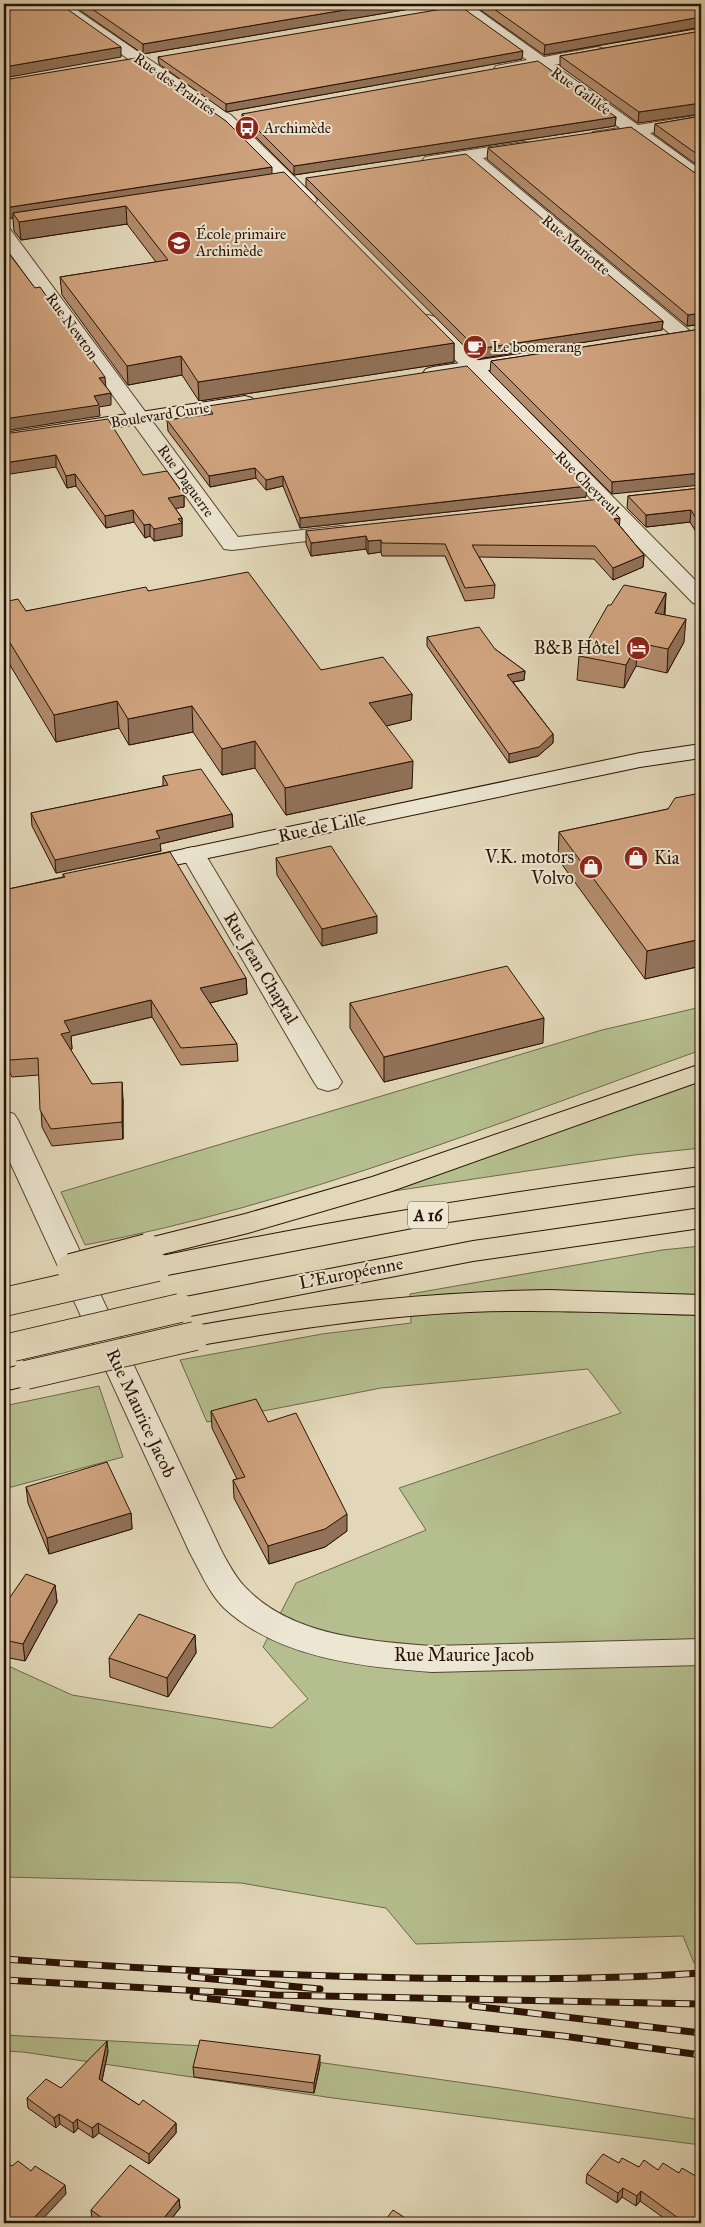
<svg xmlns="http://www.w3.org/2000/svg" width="705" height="2227" font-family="'IM FELL Great Primer',serif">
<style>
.green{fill:#b5be8e;stroke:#6f6849}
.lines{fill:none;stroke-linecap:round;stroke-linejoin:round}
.street-casing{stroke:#574331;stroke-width:2}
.secondary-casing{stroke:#291104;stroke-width:2}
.highway-casing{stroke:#291104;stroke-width:2}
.street{fill:#ece6d2;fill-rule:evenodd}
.secondary{fill:#ece6d2;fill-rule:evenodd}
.highway{fill:#e2d8b9;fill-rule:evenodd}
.rail-casing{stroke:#291104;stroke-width:7}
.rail{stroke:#ece6d2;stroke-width:5;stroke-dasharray:14;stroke-linecap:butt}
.highway-bridge-casing{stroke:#291104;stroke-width:30;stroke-linecap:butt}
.highway-bridge{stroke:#e2d8b9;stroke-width:28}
.wall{fill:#b28c6c;stroke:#291104}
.shaded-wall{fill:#917258;stroke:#291104}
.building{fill:#cfa37e;stroke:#291104}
.labels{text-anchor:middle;stroke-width:4;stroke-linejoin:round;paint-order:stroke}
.far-street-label{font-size:15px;fill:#291104;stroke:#ece6d2}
.far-poi-label{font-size:15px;fill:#291104;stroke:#ece6d2;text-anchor:start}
.shield{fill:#ece6d2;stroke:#645142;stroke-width:1}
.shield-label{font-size:16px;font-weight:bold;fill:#291104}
.poi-label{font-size:18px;fill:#291104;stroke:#ece6d2;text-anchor:end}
.street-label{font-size:18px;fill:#291104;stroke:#ece6d2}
</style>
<rect width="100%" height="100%" fill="#e2d8b9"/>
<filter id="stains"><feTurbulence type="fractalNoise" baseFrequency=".004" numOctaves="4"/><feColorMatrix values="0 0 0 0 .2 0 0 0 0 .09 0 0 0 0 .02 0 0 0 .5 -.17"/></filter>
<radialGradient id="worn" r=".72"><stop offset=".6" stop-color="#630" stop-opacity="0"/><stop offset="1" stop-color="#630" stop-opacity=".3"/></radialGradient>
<g class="green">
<path d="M 701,1007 L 701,1050 C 501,1122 295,1205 85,1245 L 61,1192 L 602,1030 Z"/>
<path d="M 701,1080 L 701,1148 L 634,1155 L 387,1192 Z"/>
<path d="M 701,1246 L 701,1962 L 694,1963 L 683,1936 L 416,1944 L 386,1908 L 241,1883 L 4,1877 L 4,1664 L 72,1695 L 272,1728 L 308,1699 L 263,1647 L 296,1583 L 426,1530 L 399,1488 L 621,1413 L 588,1369 L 381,1388 L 207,1422 L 180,1360 L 322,1334 L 411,1323 L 410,1294 L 662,1250 Z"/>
<path d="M 99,1386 L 123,1457 L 4,1489 L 4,1406 Z"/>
<path d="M 4,2035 L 204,2046 L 500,2088 L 701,2120 L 701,2145 L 333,2098 L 23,2052 L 4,2051 Z"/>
</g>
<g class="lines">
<g class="street-casing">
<g id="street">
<path d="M 50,4 L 68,4 L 231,115 L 314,196 L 317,200 L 314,204 L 302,204 L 219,123 Z"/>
<path d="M 452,4 L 470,4 L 544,57 L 598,47 L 604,49 L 606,52 L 604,55 L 554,65 L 638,125 L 701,115 L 701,125 L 650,133 L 701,170 L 701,183 L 695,182 L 632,136 L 599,141 L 593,140 L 591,136 L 593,132 L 620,128 L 538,68 L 502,74 L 496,72 L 494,69 L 496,66 L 527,60 Z"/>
<path d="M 524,142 L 530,143 L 533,147 L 530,151 L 483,158 L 690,331 L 693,335 L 690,339 L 676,339 L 466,161 L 431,166 L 425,165 L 422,161 L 425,157 L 431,156 Z"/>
<path d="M 4,228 L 10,229 L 238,537 L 342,526 L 349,528 L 353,532 L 349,536 L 232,550 L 224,549 L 4,245 Z"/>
<path d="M 428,315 L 435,317 L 701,586 L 701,605 L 693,603 L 421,325 L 419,321 L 421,317 Z"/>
<path d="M 193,847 L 202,849 L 205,854 L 342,1082 L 338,1088 L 328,1091 L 318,1088 L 314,1082 L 181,854 L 184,849 Z"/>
<path d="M 4,1111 L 14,1114 L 18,1120 L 221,1550 C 228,1563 235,1577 246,1588 C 292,1636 369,1641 432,1646 L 701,1639 L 701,1665 L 432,1672 C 362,1667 278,1658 224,1608 C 209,1593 200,1571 190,1553 L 4,1149 Z"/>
</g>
</g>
<g class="secondary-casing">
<g id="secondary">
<path d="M 527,353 L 534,355 L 537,359 L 534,363 L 433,379 L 426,377 L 423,373 L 426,369 L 433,367 Z"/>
<path d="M 245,396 L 252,398 L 255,402 L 252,406 L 4,445 L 4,433 Z"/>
<path d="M 701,744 L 701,758 L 640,767 L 137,873 L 128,871 L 125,866 L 128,861 L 137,859 L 640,753 Z"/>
</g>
</g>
<g class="highway-casing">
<g id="highway">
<path d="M 701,1064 L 701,1081 L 392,1191 L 248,1233 L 147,1258 L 137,1255 L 133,1248 L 137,1241 L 245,1214 L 372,1177 Z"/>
<path d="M 701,1167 L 701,1185 L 428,1225 L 157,1277 L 147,1274 L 142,1267 L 147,1260 L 157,1257 C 337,1219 518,1190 701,1167 Z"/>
<path d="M 701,1208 L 701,1228 L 473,1261 L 180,1318 L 170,1315 L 165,1308 L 170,1301 L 180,1298 L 473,1241 Z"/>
<path d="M 548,1290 L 701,1295 L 701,1315 C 624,1313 547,1309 470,1312 C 377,1316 286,1330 195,1346 L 184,1343 L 180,1336 L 184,1329 L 195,1326 C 312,1305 428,1292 548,1290 Z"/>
<path d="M 26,1364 L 37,1367 L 41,1375 L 37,1383 L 4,1391 L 4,1369 Z"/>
</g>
</g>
<use href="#street" class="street"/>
<use href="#secondary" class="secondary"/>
<use href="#highway" class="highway"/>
<g class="rail-casing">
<g id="rail">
<path d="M 4,1959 C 139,1969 275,1975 411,1978 C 508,1979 604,1980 701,1973"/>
<path d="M 191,1977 L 320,1989"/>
<path d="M 4,1980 L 276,1995 L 701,2004"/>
<path d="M 193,1997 L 563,2036 L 701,2055"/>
<path d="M 472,2006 L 701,2033"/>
</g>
</g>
<use href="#rail" class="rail"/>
<g class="highway-bridge-casing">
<g id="highway-bridge">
<path d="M 71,1268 L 147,1248"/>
<path d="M 4,1302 L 157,1267"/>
<path d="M 13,1347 L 180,1308"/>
<path d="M 26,1375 L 195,1336"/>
</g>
</g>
<use href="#highway-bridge" class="highway-bridge"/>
</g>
<g class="wall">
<path d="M 71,4 L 439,4 L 143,54 Z"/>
<path d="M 472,4 L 701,4 L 701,28 L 544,55 Z"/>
<path d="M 701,31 L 638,123 L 560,66 L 560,56 Z"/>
<path d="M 158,57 L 522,59 L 226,112 L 159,64 Z"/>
<path d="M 4,80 L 272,174 L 454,343 L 454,362 L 199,401 L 182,375 L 128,385 L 62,295 L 60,277 L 156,262 L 127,224 L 21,240 L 14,231 L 13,218 L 4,219 Z"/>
<path d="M 242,114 L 616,117 L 615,126 L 294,175 L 242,123 Z"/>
<path d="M 701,116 L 701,168 L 654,134 L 655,124 Z"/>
<path d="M 488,148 L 701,173 L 701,325 L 687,326 L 487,159 Z"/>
<path d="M 306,178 L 663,321 L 662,330 L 477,359 L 306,187 Z"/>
<path d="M 701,329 L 612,494 L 490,372 L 491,361 Z"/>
<path d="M 208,406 L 586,497 L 300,528 L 283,486 L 266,490 L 256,478 L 210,487 L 168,431 L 167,420 L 208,414 Z"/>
<path d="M 4,434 L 143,475 L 184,495 L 184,507 L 175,508 L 182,518 L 182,536 L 154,541 L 150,536 L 145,538 L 134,522 L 106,528 L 76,486 L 67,488 L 56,467 Z"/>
<path d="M 701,488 L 701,536 L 699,537 L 690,522 L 646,527 L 627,508 L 628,496 Z"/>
<path d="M 620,526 L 644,555 L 643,567 L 613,580 L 594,559 L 479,557 L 495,585 L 494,598 L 465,601 L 445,556 L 382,556 L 381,552 L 368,554 L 366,549 L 311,556 L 306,544 L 306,531 Z"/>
<path d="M 148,591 L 321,670 L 412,694 L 411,720 L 386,726 L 412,788 L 286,815 L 255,768 L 222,775 L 193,732 L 129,745 L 119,728 L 56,742 L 4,655 L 4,602 L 26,611 Z"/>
<path d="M 666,593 L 665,615 L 684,642 L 667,673 L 636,666 L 624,688 L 577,680 L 579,656 L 611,605 Z"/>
<path d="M 427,637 L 495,649 L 525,671 L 524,680 L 513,682 L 553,734 L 553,743 L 538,756 L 509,763 L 427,646 Z"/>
<path d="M 163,776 L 232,814 L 233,827 L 160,844 L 161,851 L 56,873 L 32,826 L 31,813 L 163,786 Z"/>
<path d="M 701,793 L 701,966 L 645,979 L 558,859 L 559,832 L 668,809 Z"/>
<path d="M 276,858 L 377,933 L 322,946 L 277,875 Z"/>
<path d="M 63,874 L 246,978 L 247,994 L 210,1003 L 237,1044 L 238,1061 L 181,1065 L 152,1017 L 71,1036 L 72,1049 L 70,1049 L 92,1084 L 123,1099 L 123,1139 L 52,1146 L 42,1127 L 39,1075 L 12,1077 L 4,1061 L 4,890 L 63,877 Z"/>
<path d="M 350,1003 L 543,1043 L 384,1082 L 350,1028 Z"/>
<path d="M 211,1411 L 268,1422 L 347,1531 L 325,1547 L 269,1564 L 234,1498 L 233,1480 L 237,1479 L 212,1428 Z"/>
<path d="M 26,1487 L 131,1513 L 132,1529 L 49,1554 L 28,1503 Z"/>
<path d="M 55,1585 L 57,1602 L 25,1661 L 4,1657 L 4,1606 Z"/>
<path d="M 195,1635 L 196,1653 L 168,1697 L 110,1677 L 109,1658 Z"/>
<path d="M 108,2051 L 102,2081 L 139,2105 L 176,2123 L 176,2133 L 149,2164 L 99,2133 L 93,2138 L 78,2128 L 74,2133 L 60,2124 L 56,2128 L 28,2108 L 27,2098 L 61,2088 Z"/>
<path d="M 320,2065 L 314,2093 L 194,2077 L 193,2067 Z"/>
<path d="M 619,2163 L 639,2167 L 679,2173 L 701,2179 L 701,2223 L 671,2223 L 640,2201 L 636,2206 L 622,2197 L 617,2203 L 586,2183 L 587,2174 Z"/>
<path d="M 179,2199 L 180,2208 L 168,2223 L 96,2223 L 92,2220 L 91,2210 Z"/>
</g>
<g class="shaded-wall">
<path d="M 380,4 L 439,4 L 143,54 L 143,44 Z"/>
<path d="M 701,17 L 701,27 L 544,55 L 545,45 Z"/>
<path d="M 121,47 L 121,57 L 4,78 L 4,67 Z"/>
<path d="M 523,51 L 522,59 L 226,112 L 226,104 Z"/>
<path d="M 701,103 L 701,114 L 638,123 L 639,112 Z"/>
<path d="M 616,117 L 615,126 L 294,175 L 294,166 Z"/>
<path d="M 272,167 L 272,178 L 13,213 L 13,218 L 4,219 L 4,208 Z"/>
<path d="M 126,206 L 127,224 L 21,240 L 19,222 Z"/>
<path d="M 701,313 L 701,324 L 687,326 L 688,315 Z"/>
<path d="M 663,321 L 662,330 L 477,359 L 477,349 Z"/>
<path d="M 454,343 L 454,362 L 199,401 L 198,382 Z"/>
<path d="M 181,356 L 182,375 L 128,385 L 127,366 Z"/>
<path d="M 105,377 L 106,388 L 99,378 Z"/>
<path d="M 111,393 L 111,405 L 99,407 L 100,416 L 4,431 L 4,419 L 94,396 Z"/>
<path d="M 56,455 L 56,467 L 4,475 L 4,463 Z"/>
<path d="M 255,468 L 256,478 L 210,487 L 209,476 Z"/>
<path d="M 701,473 L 701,485 L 612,494 L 612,482 Z"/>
<path d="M 75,474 L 76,486 L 67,488 L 66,476 Z"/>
<path d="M 283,476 L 283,486 L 266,490 L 266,480 Z"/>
<path d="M 587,486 L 586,497 L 300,528 L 300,518 Z"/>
<path d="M 184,495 L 184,507 L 168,510 L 168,498 Z"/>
<path d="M 133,510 L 134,522 L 106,528 L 105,516 Z"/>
<path d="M 691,510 L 690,522 L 646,527 L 646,515 Z"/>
<path d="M 182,518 L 182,536 L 154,541 L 154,529 L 178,519 Z"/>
<path d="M 620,518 L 619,530 L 614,519 Z"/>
<path d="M 150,524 L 150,536 L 145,538 L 144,525 Z"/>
<path d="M 701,524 L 701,536 L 699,537 L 700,525 Z"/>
<path d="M 366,536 L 366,549 L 311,556 L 311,543 Z"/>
<path d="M 381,540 L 381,552 L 368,554 L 368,541 Z"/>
<path d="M 644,555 L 643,567 L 613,580 L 613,568 Z"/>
<path d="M 666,593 L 664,616 L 655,613 Z"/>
<path d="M 686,619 L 684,642 L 667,673 L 668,649 Z"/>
<path d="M 638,643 L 636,666 L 624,688 L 626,665 Z"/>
<path d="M 525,671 L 524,680 L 507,683 L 507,675 Z"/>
<path d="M 412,694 L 411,720 L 369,730 L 369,703 Z"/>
<path d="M 117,701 L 119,728 L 56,742 L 54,715 Z"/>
<path d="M 192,706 L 193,732 L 129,745 L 128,719 Z"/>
<path d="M 553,734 L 553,743 L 538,756 L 509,763 L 509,754 Z"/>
<path d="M 255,741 L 255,768 L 222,775 L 222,749 Z"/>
<path d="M 413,761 L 412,788 L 286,815 L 285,788 Z"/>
<path d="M 232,814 L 233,827 L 160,844 L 161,851 L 56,873 L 55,860 L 156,831 Z"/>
<path d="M 377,916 L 377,933 L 322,946 L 322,929 Z"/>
<path d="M 701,939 L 701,966 L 645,979 L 647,951 Z"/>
<path d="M 246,978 L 247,994 L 201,1005 L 200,988 Z"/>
<path d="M 151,1000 L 152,1017 L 71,1036 L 72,1049 L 62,1051 L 61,1034 L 64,1021 Z"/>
<path d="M 544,1018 L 543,1043 L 384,1082 L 384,1057 Z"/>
<path d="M 122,1082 L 123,1099 L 123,1139 L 122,1122 Z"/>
<path d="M 131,1513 L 132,1529 L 49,1554 L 47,1538 Z"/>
<path d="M 347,1514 L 347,1531 L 325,1547 L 269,1564 L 268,1546 Z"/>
<path d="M 55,1585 L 57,1602 L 25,1661 L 23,1644 Z"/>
<path d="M 195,1635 L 196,1653 L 168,1697 L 167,1678 Z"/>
<path d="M 107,2041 L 108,2051 L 100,2089 L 99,2079 Z"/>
<path d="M 320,2055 L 320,2065 L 314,2093 L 314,2083 Z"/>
<path d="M 59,2114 L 60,2124 L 56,2128 L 54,2118 Z"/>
<path d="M 77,2119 L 78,2128 L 74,2133 L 73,2123 Z"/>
<path d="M 98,2123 L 99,2133 L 93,2138 L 92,2128 Z"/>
<path d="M 176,2123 L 176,2133 L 149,2164 L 149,2154 Z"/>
<path d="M 65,2185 L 66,2194 L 39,2223 L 29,2223 Z"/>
<path d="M 623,2188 L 622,2197 L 617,2203 L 618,2193 Z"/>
<path d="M 641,2191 L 640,2201 L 636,2206 L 637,2196 Z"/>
<path d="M 179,2199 L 180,2208 L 168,2223 L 160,2223 Z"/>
<path d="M 701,2214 L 701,2223 L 694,2223 Z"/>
</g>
<g class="building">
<path d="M 4,4 L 60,4 L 121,47 L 4,67 Z"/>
<path d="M 85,4 L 380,4 L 143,44 Z"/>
<path d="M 487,4 L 701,4 L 701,17 L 545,45 Z"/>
<path d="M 460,6 L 523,51 L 226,104 L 158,57 Z"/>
<path d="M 701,31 L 701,103 L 639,112 L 560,56 Z"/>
<path d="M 136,58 L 226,121 L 272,167 L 4,208 L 4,80 Z"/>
<path d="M 538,61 L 616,117 L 294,166 L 242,114 Z"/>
<path d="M 701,116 L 701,157 L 655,124 Z"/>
<path d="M 631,127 L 695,173 L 701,173 L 701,313 L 688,315 L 488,148 Z"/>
<path d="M 466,154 L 663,321 L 477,349 L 306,178 Z"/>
<path d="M 284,172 L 454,343 L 198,382 L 181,356 L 127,366 L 60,277 L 168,260 L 126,206 L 19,222 L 13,213 Z"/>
<path d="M 4,247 L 35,288 L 40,287 L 105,377 L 99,378 L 111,393 L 94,396 L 99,405 L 4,419 Z"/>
<path d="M 701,329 L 701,473 L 612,482 L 491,361 Z"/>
<path d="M 467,366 L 587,486 L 300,518 L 283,476 L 266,480 L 255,468 L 209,476 L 167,420 L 213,414 L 208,406 Z"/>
<path d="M 108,419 L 143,475 L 167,471 L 184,495 L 168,498 L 182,518 L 178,519 L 182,523 L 154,529 L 150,524 L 144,525 L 133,510 L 105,516 L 75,474 L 66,476 L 56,455 L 4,463 L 4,434 Z"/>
<path d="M 701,488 L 701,524 L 700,525 L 691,510 L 646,515 L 628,496 Z"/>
<path d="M 601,499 L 620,518 L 614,519 L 644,555 L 613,568 L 595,546 L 472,545 L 495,585 L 465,588 L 445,544 L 382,543 L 381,540 L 368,541 L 366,536 L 311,543 L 306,531 Z"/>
<path d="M 248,572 L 321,670 L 383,657 L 412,694 L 369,703 L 413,761 L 285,788 L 255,741 L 222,749 L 192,706 L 128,719 L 117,701 L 54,715 L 4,633 L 4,602 L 18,599 L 26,611 L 146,587 L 148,591 Z"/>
<path d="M 624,585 L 666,593 L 655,613 L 686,619 L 668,649 L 638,643 L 626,665 L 579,656 L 608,605 L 611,605 Z"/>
<path d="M 479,627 L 495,649 L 525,671 L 507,675 L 553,734 L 539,747 L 509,754 L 427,637 Z"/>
<path d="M 201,769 L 232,814 L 156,831 L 160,838 L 55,860 L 31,813 L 168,785 L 163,776 Z"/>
<path d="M 701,793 L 701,939 L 647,951 L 559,832 L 668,809 L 675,798 Z"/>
<path d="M 331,846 L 377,916 L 322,929 L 276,858 Z"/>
<path d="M 170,852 L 246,978 L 200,988 L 237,1044 L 181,1048 L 151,1000 L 64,1021 L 70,1032 L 61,1034 L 92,1084 L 122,1082 L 122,1122 L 51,1129 L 40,1110 L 38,1058 L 10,1060 L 4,1047 L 4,890 L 65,877 L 63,874 Z"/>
<path d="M 507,966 L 544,1018 L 384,1057 L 350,1003 Z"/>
<path d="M 256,1399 L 268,1422 L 296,1413 L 347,1514 L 325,1529 L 268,1546 L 233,1480 L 245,1477 L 211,1411 Z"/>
<path d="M 107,1462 L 131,1513 L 47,1538 L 26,1487 Z"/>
<path d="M 26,1574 L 55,1585 L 23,1644 L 4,1640 L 4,1606 Z"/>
<path d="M 139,1614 L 195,1635 L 167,1678 L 109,1658 Z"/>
<path d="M 200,2040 L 320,2055 L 314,2083 L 193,2067 Z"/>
<path d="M 107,2041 L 99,2079 L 139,2105 L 143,2100 L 176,2123 L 149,2154 L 98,2123 L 92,2128 L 77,2119 L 73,2123 L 59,2114 L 54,2118 L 27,2098 L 46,2079 L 61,2088 Z"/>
<path d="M 603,2154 L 619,2163 L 622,2158 L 639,2167 L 644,2160 L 658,2170 L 663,2163 L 679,2173 L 682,2168 L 701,2179 L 701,2214 L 694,2223 L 685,2223 L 641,2191 L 637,2196 L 623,2188 L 618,2193 L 587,2174 Z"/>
<path d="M 4,2161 L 12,2166 L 18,2161 L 31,2171 L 35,2166 L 65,2185 L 29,2223 L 4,2223 Z"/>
<path d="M 130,2165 L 179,2199 L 160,2223 L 109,2223 L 91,2210 Z"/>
<path d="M 393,2210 L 413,2223 L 383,2223 Z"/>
</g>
<defs>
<g id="bus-disc" transform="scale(1.25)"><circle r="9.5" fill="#8f2418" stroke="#ece6d2"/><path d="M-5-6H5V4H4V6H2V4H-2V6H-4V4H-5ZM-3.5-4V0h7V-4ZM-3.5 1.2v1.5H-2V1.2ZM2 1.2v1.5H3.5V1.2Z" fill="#fff"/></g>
<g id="school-disc" transform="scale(1.25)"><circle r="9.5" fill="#8f2418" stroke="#ece6d2"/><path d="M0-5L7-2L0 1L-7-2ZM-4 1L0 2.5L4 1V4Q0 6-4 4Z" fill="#fff"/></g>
<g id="cafe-disc" transform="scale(1.25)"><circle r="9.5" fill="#8f2418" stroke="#ece6d2"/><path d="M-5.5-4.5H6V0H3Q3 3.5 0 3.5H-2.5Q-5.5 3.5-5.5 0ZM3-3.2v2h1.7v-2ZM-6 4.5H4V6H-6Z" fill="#fff"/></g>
<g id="hotel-disc" transform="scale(1.25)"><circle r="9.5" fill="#8f2418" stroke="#ece6d2"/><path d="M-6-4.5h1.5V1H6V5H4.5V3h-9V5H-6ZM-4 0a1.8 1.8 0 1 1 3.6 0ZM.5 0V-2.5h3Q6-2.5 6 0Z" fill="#fff"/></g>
<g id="shop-disc" transform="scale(1.25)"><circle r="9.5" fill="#8f2418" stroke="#ece6d2"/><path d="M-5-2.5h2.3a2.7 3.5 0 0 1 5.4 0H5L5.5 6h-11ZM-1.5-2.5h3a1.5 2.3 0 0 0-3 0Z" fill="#fff"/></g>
</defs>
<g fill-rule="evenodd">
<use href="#bus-disc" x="247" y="128"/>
<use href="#school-disc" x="179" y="243"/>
<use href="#cafe-disc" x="475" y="347"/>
<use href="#hotel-disc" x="638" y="648"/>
<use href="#shop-disc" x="636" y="858"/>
<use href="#shop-disc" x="591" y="867"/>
</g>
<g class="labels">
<g class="far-street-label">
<text transform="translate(175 84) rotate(35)" y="5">Rue des Prairies</text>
<text transform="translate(581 91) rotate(36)" y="5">Rue Galilée</text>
<text transform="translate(576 245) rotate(40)" y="5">Rue Mariotte</text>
<text transform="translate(72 326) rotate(54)" y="5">Rue Newton</text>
<text transform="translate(160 415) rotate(-9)" y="5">Boulevard Curie</text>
<text transform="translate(186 481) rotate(54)" y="5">Rue Daguerre</text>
<text transform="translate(587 483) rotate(45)" y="5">Rue Chevreul</text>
</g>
<g class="far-poi-label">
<text x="264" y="133">Archimède</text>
<text x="196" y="239">École primaire<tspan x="196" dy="17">Archimède</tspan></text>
<text x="492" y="352">Le boomerang</text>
</g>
<rect class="shield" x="408" y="1201.5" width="40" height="27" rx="4"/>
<g class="shield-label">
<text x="428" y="1221">A 16</text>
</g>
<g class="poi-label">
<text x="620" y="654">B&amp;B Hôtel</text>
<text x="574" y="863">V.K. motors<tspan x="574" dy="21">Volvo</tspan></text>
<text x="654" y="864" text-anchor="start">Kia</text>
</g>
<g class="street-label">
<text transform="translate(322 827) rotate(-12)" y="6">Rue de Lille</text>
<text transform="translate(261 968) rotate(59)" y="6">Rue Jean Chaptal</text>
<text transform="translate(351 1273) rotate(-11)" y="6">L'Européenne</text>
<text transform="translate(141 1413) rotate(65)" y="6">Rue Maurice Jacob</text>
<text x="464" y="1661">Rue Maurice Jacob</text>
</g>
</g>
<rect width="705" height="2227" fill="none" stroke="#e2d8b9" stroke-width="20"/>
<rect x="5" y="5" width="695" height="2217" fill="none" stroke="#291104" stroke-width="2.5"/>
<rect x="10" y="10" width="685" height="2207" fill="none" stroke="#291104"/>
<rect width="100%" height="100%" filter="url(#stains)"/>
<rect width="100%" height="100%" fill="url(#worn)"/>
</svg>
